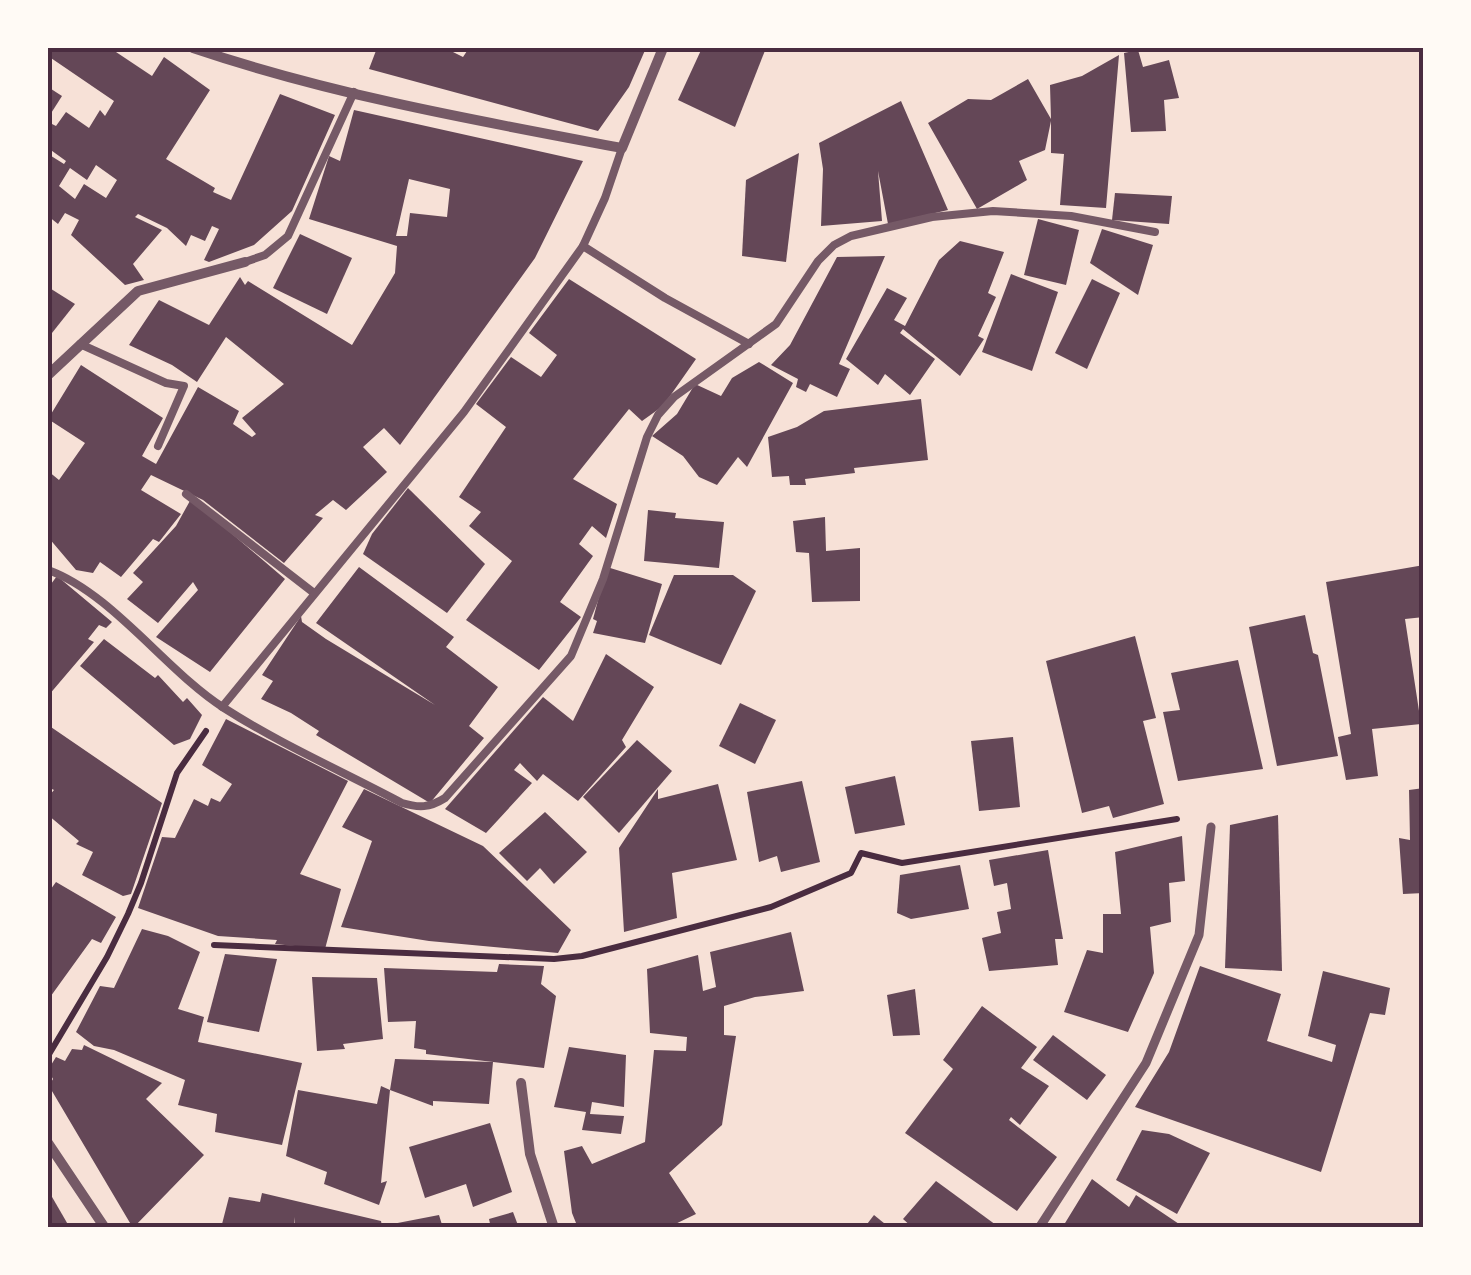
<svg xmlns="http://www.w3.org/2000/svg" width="1471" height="1275" font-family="'Nunito Sans',sans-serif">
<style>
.building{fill:#644757;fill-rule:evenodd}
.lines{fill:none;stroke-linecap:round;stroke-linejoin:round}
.path{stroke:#4a2c40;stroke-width:6}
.service{stroke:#755966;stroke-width:8}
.pedestrian{stroke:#755966;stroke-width:9}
.minor{stroke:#755966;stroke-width:10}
.neatline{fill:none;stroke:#4a2c40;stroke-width:4}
</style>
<rect width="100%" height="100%" fill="#f7e1d7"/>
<g class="building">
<path d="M 48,48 L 110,48 L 152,76 L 164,57 L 210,90 L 166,159 L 215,188 L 213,192 L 231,200 L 280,94 L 335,115 L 292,211 L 254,245 L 209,262 L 204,260 L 219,229 L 212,226 L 205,241 L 191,235 L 186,246 L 167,228 L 138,214 L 135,217 L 162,230 L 133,264 L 144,280 L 125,285 L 71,235 L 79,220 L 65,213 L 58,224 L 48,216 L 48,154 L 64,164 L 66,161 L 48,148 L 48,122 L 56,126 L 66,112 L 89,128 L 100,110 L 105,116 L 114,101 L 48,56 ZM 96,165 L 117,180 L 106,198 L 84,184 L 75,199 L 59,186 L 70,168 L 87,180 Z"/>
<path d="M 377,48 L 453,48 L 451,51 L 463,57 L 469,48 L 646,48 L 629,87 L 598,131 L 369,69 Z"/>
<path d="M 702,48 L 766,48 L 735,127 L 678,100 Z"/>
<path d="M 1138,50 L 1143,67 L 1169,60 L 1179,98 L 1164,100 L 1166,131 L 1131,132 L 1124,53 Z"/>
<path d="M 1119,55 L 1106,208 L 1060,205 L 1064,154 L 1051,153 L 1051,121 L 1045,150 L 1019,161 L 1027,180 L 977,209 L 928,123 L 968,99 L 991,100 L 1028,79 L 1051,119 L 1050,85 L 1082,76 Z"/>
<path d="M 48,87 L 62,96 L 48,118 Z"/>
<path d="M 901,101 L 948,210 L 888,224 L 878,171 L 882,221 L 821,226 L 823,169 L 819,143 Z"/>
<path d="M 354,110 L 583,161 L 535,258 L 400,445 L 384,428 L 363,447 L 387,472 L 346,510 L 333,500 L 315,515 L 323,518 L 284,563 L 203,500 L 151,475 L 141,490 L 181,514 L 159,542 L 153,539 L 121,577 L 100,562 L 93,573 L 76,570 L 48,537 L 48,471 L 59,480 L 85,443 L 48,419 L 81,365 L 163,418 L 142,456 L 156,464 L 198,387 L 239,411 L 233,424 L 252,437 L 256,434 L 242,418 L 284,384 L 226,337 L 197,382 L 172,365 L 129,345 L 159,300 L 209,325 L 240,277 L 245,285 L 248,281 L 352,345 L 395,273 L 397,246 L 309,219 L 329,156 L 340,161 ZM 409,179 L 450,189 L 447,217 L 410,213 L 407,236 L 396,236 Z"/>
<path d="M 799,153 L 786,262 L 742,256 L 746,180 Z"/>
<path d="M 1115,193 L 1172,196 L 1169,224 L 1112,220 Z"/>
<path d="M 1038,219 L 1079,230 L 1066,285 L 1024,275 Z"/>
<path d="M 1102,229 L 1153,245 L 1138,295 L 1090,263 Z"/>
<path d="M 300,234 L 352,258 L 327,314 L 273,288 Z"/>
<path d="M 960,241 L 1004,252 L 988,293 L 996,297 L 978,336 L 984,339 L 960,376 L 903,329 L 900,333 L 935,359 L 910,395 L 885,374 L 878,385 L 846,359 L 887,288 L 907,298 L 894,320 L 905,326 L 939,260 Z"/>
<path d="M 885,256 L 839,364 L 850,369 L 837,397 L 810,384 L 806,392 L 796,387 L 798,379 L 771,365 L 790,345 L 837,257 Z"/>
<path d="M 1011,274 L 1058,292 L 1032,371 L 982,352 Z"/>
<path d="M 569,279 L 696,359 L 663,406 L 642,421 L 629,409 L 573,479 L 617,504 L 606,538 L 592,526 L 579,544 L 593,556 L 560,602 L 581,617 L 539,670 L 466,620 L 512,561 L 469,526 L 481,512 L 459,497 L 506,427 L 476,404 L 511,357 L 541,377 L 557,355 L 529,333 Z"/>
<path d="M 1092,279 L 1120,293 L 1087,369 L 1055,353 Z"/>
<path d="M 48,287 L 75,304 L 48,338 Z"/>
<path d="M 759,362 L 793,383 L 747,467 L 738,457 L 717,485 L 699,477 L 683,456 L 652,436 L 677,414 L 695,384 L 721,396 L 732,378 Z"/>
<path d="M 921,399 L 928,460 L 854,468 L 855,473 L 805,479 L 806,485 L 790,485 L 789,476 L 772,477 L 768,437 L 797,427 L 824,411 Z"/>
<path d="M 408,488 L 485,564 L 447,613 L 363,554 L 372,534 Z"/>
<path d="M 191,499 L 285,579 L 210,672 L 156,637 L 198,590 L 193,582 L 158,623 L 127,599 L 143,582 L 133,573 L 176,526 Z"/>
<path d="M 648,510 L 676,513 L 675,518 L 724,522 L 719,568 L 644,561 Z"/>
<path d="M 825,517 L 826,551 L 860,548 L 860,601 L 812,602 L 809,553 L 796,552 L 793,521 Z"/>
<path d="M 1424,565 L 1424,617 L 1405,619 L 1421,724 L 1372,729 L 1378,776 L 1346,780 L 1338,737 L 1351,734 L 1326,582 Z"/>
<path d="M 359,567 L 454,637 L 446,647 L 498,687 L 469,726 L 484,738 L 430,803 L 316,735 L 319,731 L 291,713 L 261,699 L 273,681 L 262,675 L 301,616 L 302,622 L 326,639 L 435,705 L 316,623 Z"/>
<path d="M 607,567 L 662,584 L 645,643 L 593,633 L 597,621 L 593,619 Z"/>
<path d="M 674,575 L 733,575 L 756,591 L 721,665 L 649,635 Z"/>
<path d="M 57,576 L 112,622 L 106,628 L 99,625 L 88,639 L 94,642 L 48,696 L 48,588 Z"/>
<path d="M 1305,615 L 1313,653 L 1318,655 L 1338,756 L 1277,766 L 1249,627 Z"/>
<path d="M 1135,636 L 1156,718 L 1143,721 L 1164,804 L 1113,818 L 1109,806 L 1082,813 L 1046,661 Z"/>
<path d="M 104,639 L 155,678 L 158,675 L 183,702 L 187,698 L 202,715 L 190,739 L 174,745 L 80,666 Z"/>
<path d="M 606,654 L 654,687 L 622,740 L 626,747 L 578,801 L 543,774 L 537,781 L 520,763 L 514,770 L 532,783 L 486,833 L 445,809 L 543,697 L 573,721 Z"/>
<path d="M 1238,660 L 1263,769 L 1178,781 L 1163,712 L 1180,710 L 1171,673 Z"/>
<path d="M 740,703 L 776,720 L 755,764 L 719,746 Z"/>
<path d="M 226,719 L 348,781 L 300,874 L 341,889 L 325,949 L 275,944 L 277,940 L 218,936 L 138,908 L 162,837 L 175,838 L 194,799 L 208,806 L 211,798 L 220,802 L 232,784 L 202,765 Z"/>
<path d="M 48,725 L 162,803 L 131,894 L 123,896 L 82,875 L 93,852 L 76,844 L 79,841 L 48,815 L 48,797 L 54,790 L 48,787 Z"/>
<path d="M 1013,737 L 1020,807 L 979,811 L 971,741 Z"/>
<path d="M 637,740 L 672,771 L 619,833 L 583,797 Z"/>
<path d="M 895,776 L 905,825 L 855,834 L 845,787 Z"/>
<path d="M 802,781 L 820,862 L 781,872 L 777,856 L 759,862 L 747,792 Z"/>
<path d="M 718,784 L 737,860 L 672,873 L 677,918 L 624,932 L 619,848 L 658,789 L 658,799 Z"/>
<path d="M 1424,788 L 1424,893 L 1403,894 L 1399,838 L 1410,840 L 1409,790 Z"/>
<path d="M 364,789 L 483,846 L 571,930 L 558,953 L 429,941 L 341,927 L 372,841 L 342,827 Z"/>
<path d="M 545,812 L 587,852 L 554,884 L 540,868 L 527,881 L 499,853 Z"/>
<path d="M 1278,815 L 1282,971 L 1225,968 L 1230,825 Z"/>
<path d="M 1182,836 L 1185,881 L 1169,883 L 1171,922 L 1150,927 L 1154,973 L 1128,1032 L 1064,1012 L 1087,950 L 1103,953 L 1103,914 L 1121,914 L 1115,852 Z"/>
<path d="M 1048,850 L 1063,939 L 1055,939 L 1058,965 L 989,971 L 982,938 L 1001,933 L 997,912 L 1011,909 L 1007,883 L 994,886 L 989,860 Z"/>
<path d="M 960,865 L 969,909 L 911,919 L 897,913 L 900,875 Z"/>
<path d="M 56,882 L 116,917 L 101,943 L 92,939 L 48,1000 L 48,893 Z"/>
<path d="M 142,929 L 168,936 L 200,952 L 178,1009 L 204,1017 L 198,1042 L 302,1063 L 282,1145 L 215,1132 L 217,1114 L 178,1105 L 185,1080 L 114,1050 L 94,1046 L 76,1032 L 100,986 L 114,988 Z"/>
<path d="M 791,932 L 804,991 L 755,997 L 724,1006 L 724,1035 L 736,1036 L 722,1125 L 669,1173 L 696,1214 L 667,1228 L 578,1228 L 572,1213 L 564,1151 L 582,1146 L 592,1164 L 645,1142 L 654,1050 L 686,1051 L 687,1037 L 650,1033 L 647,969 L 698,955 L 703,991 L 716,987 L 710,952 Z"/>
<path d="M 225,954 L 277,959 L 259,1032 L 207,1022 Z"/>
<path d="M 499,964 L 544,966 L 541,984 L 556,996 L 544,1068 L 426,1054 L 426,1050 L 414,1048 L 416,1021 L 388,1022 L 384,968 L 497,972 Z"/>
<path d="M 1200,966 L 1281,994 L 1267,1041 L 1332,1062 L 1336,1045 L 1308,1036 L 1323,971 L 1390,988 L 1385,1015 L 1370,1013 L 1321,1172 L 1135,1107 L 1169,1052 Z"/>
<path d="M 312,977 L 377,978 L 383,1039 L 343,1044 L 345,1049 L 317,1051 Z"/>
<path d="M 915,989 L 920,1035 L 893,1036 L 887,995 Z"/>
<path d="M 982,1006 L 1037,1047 L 1021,1068 L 1049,1086 L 1020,1125 L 1011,1117 L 1009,1120 L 1057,1157 L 1017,1211 L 905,1133 L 953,1069 L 943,1060 Z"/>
<path d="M 1053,1035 L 1106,1075 L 1087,1100 L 1033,1060 Z"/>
<path d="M 84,1045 L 162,1083 L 146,1099 L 204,1155 L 133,1228 L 49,1086 L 53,1079 L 48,1070 L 56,1057 L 65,1061 L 72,1049 L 82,1050 Z"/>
<path d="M 569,1047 L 626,1055 L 624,1107 L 592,1102 L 590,1114 L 624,1116 L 621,1134 L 582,1130 L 586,1112 L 554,1107 Z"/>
<path d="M 395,1059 L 493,1062 L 489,1104 L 433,1101 L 433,1106 L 390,1090 L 381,1183 L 387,1181 L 379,1205 L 324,1184 L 327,1172 L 286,1156 L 298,1090 L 377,1104 L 381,1086 L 390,1090 Z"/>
<path d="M 490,1123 L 512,1192 L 473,1207 L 466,1184 L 425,1198 L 409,1147 Z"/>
<path d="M 1142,1130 L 1169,1134 L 1210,1153 L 1177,1214 L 1116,1180 Z"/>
<path d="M 1092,1179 L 1129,1207 L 1136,1195 L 1185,1228 L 1062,1228 Z"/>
<path d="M 936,1181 L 996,1225 L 994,1228 L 913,1228 L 903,1219 Z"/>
<path d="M 48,1190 L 70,1228 L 48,1228 Z"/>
<path d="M 262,1193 L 381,1221 L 382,1226 L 439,1215 L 443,1228 L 295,1228 L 295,1217 L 294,1228 L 221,1228 L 229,1197 L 260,1202 Z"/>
<path d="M 513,1212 L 519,1228 L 491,1228 L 489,1219 Z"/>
<path d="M 874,1215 L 890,1228 L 864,1228 Z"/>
</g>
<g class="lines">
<g class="path">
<path d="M 214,945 L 554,959 L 582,956 L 771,907 L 851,873 L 861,853 L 902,863 L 1177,819"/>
<path d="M 48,1056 L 107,957 L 128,914 L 141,883 L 177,773 L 206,731"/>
</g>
<g class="service">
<path d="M 583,246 L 665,298 L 749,344"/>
<path d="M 245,262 L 265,255 L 288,236 L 354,92"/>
<path d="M 80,344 L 166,383 L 184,386 L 158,446"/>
<path d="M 186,494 L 314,593"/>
<path d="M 48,570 C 112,593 167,672 224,708 C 280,744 344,772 402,803 C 419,808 429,808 445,798 L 571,656 L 603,579 L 647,437 L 658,415 L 674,397 L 776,324 L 818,261 L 834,245 L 851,236 L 932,217 L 993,211 L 1071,216 L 1155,232"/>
<path d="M 222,707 L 464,412 L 510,348 L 583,246 L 605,198 L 622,148"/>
</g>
<path class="pedestrian" d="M 1039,1228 L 1146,1063 L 1199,935 L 1211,827"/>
<g class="minor">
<path d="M 193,48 C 332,95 478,121 622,148 L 663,48"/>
<path d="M 48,375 L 138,291 L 245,262"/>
<path d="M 521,1083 L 530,1154 L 554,1228"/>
<path d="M 48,1143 L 105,1228"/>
</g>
</g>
<rect width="1471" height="1275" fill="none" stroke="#fffaf5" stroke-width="100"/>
<rect x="50" y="50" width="1371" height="1175" class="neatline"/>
</svg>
